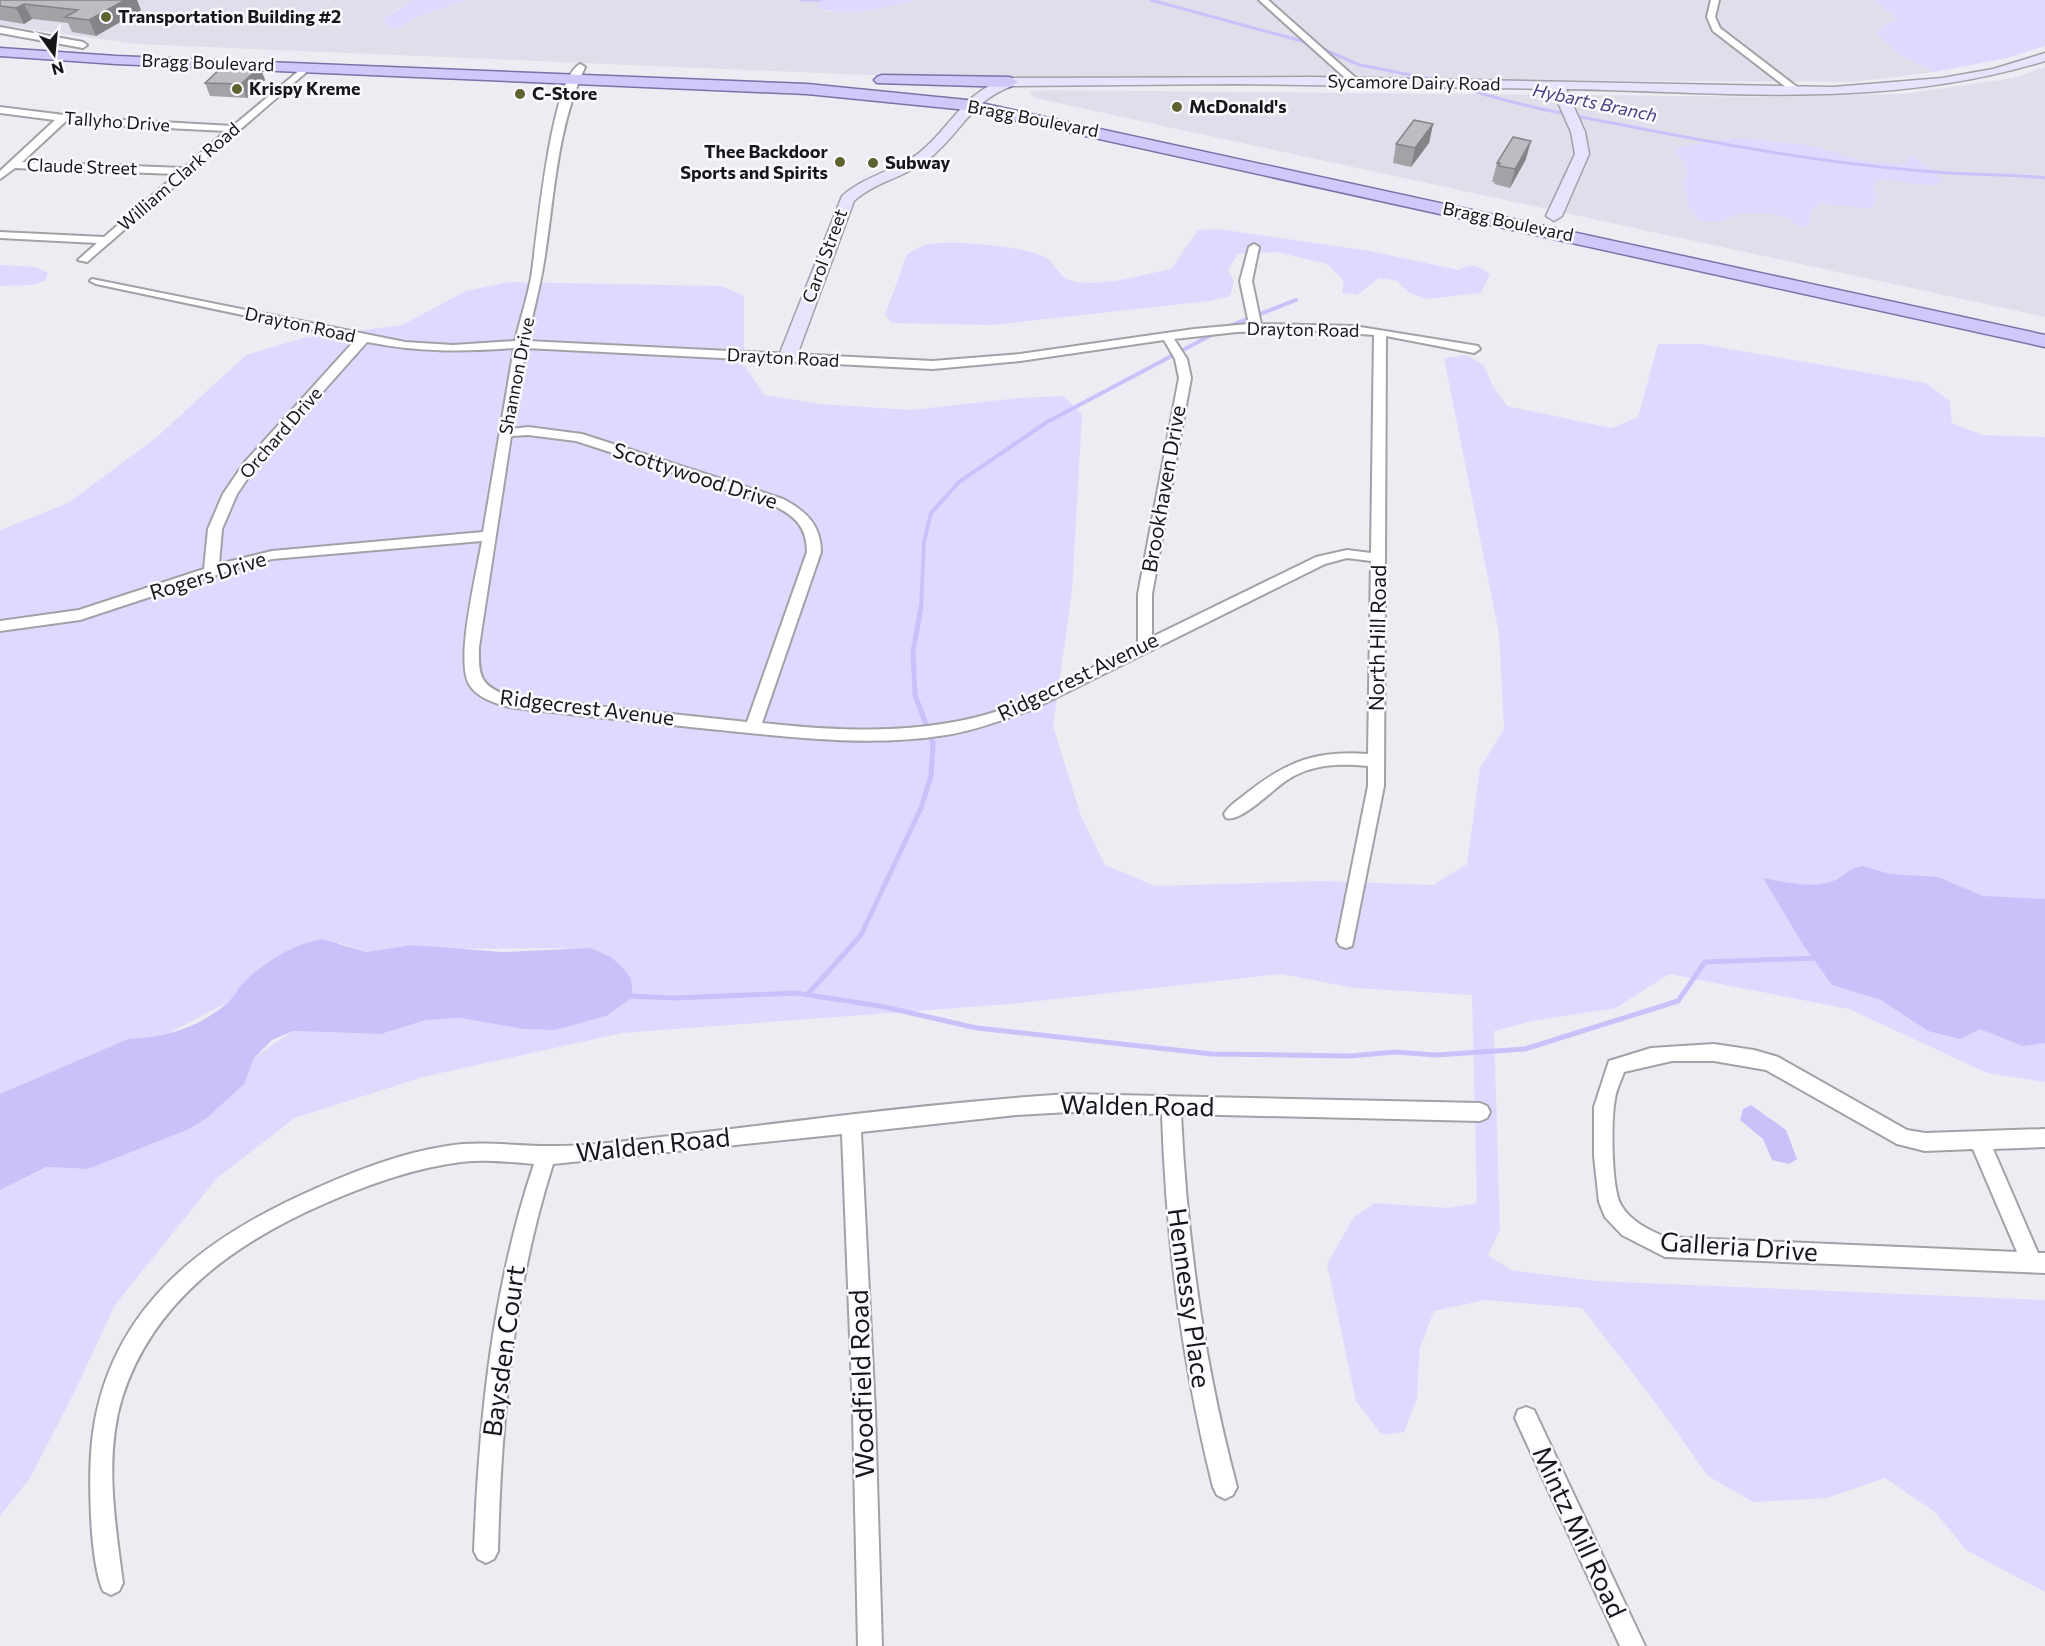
<svg xmlns="http://www.w3.org/2000/svg" width="2045" height="1646" font-family="Commissioner,sans-serif">
<style>
.built{fill:#dfdeeb}
.green{fill:#dedaff}
.water{fill:#c9c2fa}
.lines{fill:none;stroke-linecap:round;stroke-linejoin:round}
.stream-far2{stroke:#c9c2fa;stroke-width:3}
.stream-far1{stroke:#c9c2fa;stroke-width:4}
.stream{stroke:#c9c2fa;stroke-width:5}
.street-casing{stroke:#a1a1a7;stroke-width:4}
.secondary-casing{stroke:#a1a1a7;stroke-width:3}
.primary-casing{stroke:#7a72a8;stroke-width:3}
.street{fill:#fff;fill-rule:evenodd}
.secondary{fill:#e7e3fc;fill-rule:evenodd}
.primary{fill:#d0c8f9;fill-rule:evenodd}
.wall{fill:#a3a2a7}
.shaded-wall{fill:#848488}
.building{fill:#bdbcc2;stroke:#848488;stroke-width:1.5}
.poi-dot{fill:#5f612e;stroke:#fafaff;stroke-width:2}
.labels{text-anchor:middle;stroke-width:5;stroke-linejoin:round;paint-order:stroke}
.far-poi-label{font-size:18px;font-weight:bold;fill:#171719;stroke:#fafaff;text-anchor:start}
.far-street-label{font-size:18px;fill:#171719;stroke:#fafaff}
.far-water-label{font-size:18px;font-style:italic;fill:#4d3e81;stroke:#fafaff}
.street-label{font-size:21px;fill:#171719;stroke:#fafaff}
.near-street-label{font-size:26px;fill:#171719;stroke:#fafaff}
</style>
<rect width="100%" height="100%" fill="#edecf2"/>
<g class="built">
<path d="M 63,0 L 412,0 L 382,19 L 389,28 L 400,27 L 415,18 L 467,0 L 821,0 L 817,7 L 828,12 L 856,11 L 919,0 L 1874,0 L 1898,19 L 1882,27 L 1878,34 L 1897,53 L 1934,72 L 1853,82 L 914,77 L 137,44 L 0,25 L 0,20 Z"/>
<path d="M 2045,67 L 2045,317 L 1035,98 L 1030,94 L 1031,91 L 1047,90 L 1771,97 L 1903,94 L 2014,78 Z"/>
</g>
<g class="green">
<path d="M 412,0 L 467,0 L 415,18 L 400,27 L 389,28 L 382,20 Z"/>
<path d="M 821,0 L 919,0 C 888,5 847,20 817,7 Z"/>
<path d="M 1874,0 L 2045,0 L 2045,46 L 2007,58 L 1934,72 L 1897,53 L 1877,34 L 1882,27 L 1898,19 Z"/>
<path d="M 1734,138 L 1808,145 L 1867,162 L 1907,164 L 1907,158 L 1913,156 L 1943,180 L 1936,186 L 1880,179 L 1874,183 L 1876,203 L 1870,209 L 1820,203 L 1810,214 L 1809,227 L 1798,227 L 1790,219 L 1768,213 L 1739,213 L 1720,222 L 1702,221 L 1690,211 L 1683,184 L 1687,174 L 1683,160 L 1675,153 L 1679,147 Z"/>
<path d="M 1218,229 L 1370,251 L 1458,270 C 1472,263 1477,265 1490,274 L 1481,293 L 1426,299 L 1408,292 L 1397,281 L 1379,278 L 1357,295 L 1342,293 L 1344,281 L 1327,264 L 1277,252 L 1238,254 L 1228,269 L 1234,281 L 1230,296 L 1210,301 L 992,325 L 892,323 L 885,315 L 907,254 C 912,252 918,247 924,245 C 947,239 1021,246 1043,256 C 1054,261 1058,276 1070,280 C 1095,289 1145,274 1171,269 L 1198,230 Z"/>
<path d="M 0,265 L 36,267 L 48,273 L 45,281 L 32,285 L 0,286 Z"/>
<path d="M 508,282 L 721,286 L 744,296 L 744,365 L 764,395 L 820,404 L 911,410 L 1019,398 L 1064,396 L 1082,415 L 1072,592 L 1053,726 L 1081,816 L 1105,865 L 1155,886 L 1324,881 L 1433,885 L 1467,864 L 1480,768 L 1504,729 L 1499,634 L 1444,358 L 1467,355 L 1484,366 L 1493,386 L 1507,406 L 1611,428 L 1638,417 L 1658,344 L 1701,344 L 1926,383 L 1950,401 L 1952,423 L 1983,435 L 2045,437 L 2045,1082 L 1987,1073 L 1849,1009 L 1669,974 L 1616,1008 L 1532,1021 L 1494,1031 L 1500,1230 L 1488,1255 L 1511,1270 L 1595,1281 L 2045,1300 L 2045,1592 L 1966,1550 L 1936,1513 L 1885,1478 L 1827,1498 L 1753,1502 L 1708,1476 L 1658,1406 L 1582,1308 L 1485,1300 L 1434,1311 L 1420,1348 L 1417,1398 L 1404,1432 L 1382,1435 L 1356,1401 L 1327,1264 L 1354,1217 L 1375,1203 L 1449,1208 L 1477,1203 L 1472,995 L 1354,988 L 1281,974 L 1011,1004 L 622,1033 L 423,1077 L 295,1118 L 217,1178 L 115,1305 L 75,1391 L 30,1478 L 0,1516 L 0,1190 L 48,1167 L 88,1169 L 293,1031 L 381,1034 L 426,1020 L 462,1018 L 567,948 L 448,949 L 412,945 L 366,952 L 340,943 L 169,1033 L 22,1086 L 0,1097 L 0,530 L 68,503 L 158,436 L 246,355 L 303,338 L 402,325 L 466,291 Z"/>
</g>
<g class="water">
<path d="M 1863,866 L 1890,874 L 1938,877 L 1983,896 L 2045,899 L 2045,1043 L 2023,1046 L 1980,1029 L 1960,1039 L 1928,1031 L 1881,1000 L 1832,985 L 1802,943 L 1763,878 C 1785,882 1808,888 1830,882 C 1843,879 1847,868 1863,866 Z"/>
<path d="M 322,939 L 366,952 L 412,945 L 502,952 L 591,948 L 611,957 L 624,969 L 631,979 L 633,997 L 606,1016 L 555,1030 L 523,1029 L 461,1018 L 426,1020 L 381,1034 L 293,1031 L 272,1040 L 254,1058 L 244,1084 L 207,1118 L 189,1129 L 88,1169 L 47,1167 L 0,1190 L 0,1094 L 128,1039 C 164,1038 198,1028 226,1004 C 233,999 237,989 243,983 C 264,962 293,944 322,939 Z"/>
<path d="M 1751,1105 L 1786,1130 L 1797,1159 L 1789,1164 L 1772,1160 L 1763,1139 L 1740,1120 L 1743,1109 Z"/>
</g>
<g class="lines">
<g class="stream-far2">
<path d="M 802,0 L 820,0"/>
<path d="M 1151,0 L 1309,43"/>
<path d="M 1318,47 L 1360,65 L 1447,82"/>
<path d="M 1456,85 C 1514,106 1577,116 1638,128 C 1741,148 1844,166 1949,173 C 1981,175 2013,174 2045,178"/>
</g>
<g class="stream-far1">
<path d="M 1224,328 L 1296,300"/>
<path d="M 921,609 L 924,542 L 931,513 L 959,482 L 1047,422 L 1215,333"/>
</g>
<g class="stream">
<path d="M 807,995 L 861,935 L 921,808 L 931,776 L 933,743 L 915,695 L 913,652 L 921,607"/>
<path d="M 625,996 L 675,998 L 796,993 L 880,1006 L 977,1028 L 1212,1054 L 1350,1056 L 1395,1052 L 1436,1055 L 1525,1049 L 1678,1001 L 1705,962 L 1819,958"/>
</g>
<g class="street-casing">
<g id="street">
<path d="M 1259,0 L 1268,0 L 1358,80 L 1358,84 L 1352,84 Z"/>
<path d="M 1711,0 L 1719,0 L 1715,17 L 1720,28 L 1797,87 L 1797,91 L 1791,91 L 1713,31 L 1707,17 Z"/>
<path d="M 0,27 L 83,42 L 87,45 L 83,48 L 0,33 Z"/>
<path d="M 307,64 L 310,65 L 310,69 L 87,262 L 78,260 L 97,243 L 0,238 L 0,232 L 104,237 L 177,174 L 15,168 L 0,179 L 0,171 L 55,120 L 0,113 L 0,107 L 88,118 L 233,126 ZM 66,121 L 88,124 L 226,131 L 184,168 L 22,162 Z"/>
<path d="M 580,64 L 585,67 C 557,128 555,190 545,255 C 541,284 533,312 527,341 L 933,361 L 1020,354 L 1194,329 L 1249,324 L 1240,281 L 1249,247 L 1254,244 L 1259,247 L 1252,281 L 1261,324 L 1354,326 L 1478,346 L 1480,349 L 1474,353 L 1386,336 L 1384,786 L 1352,946 L 1346,948 L 1340,946 L 1337,941 L 1368,786 L 1368,766 C 1339,763 1312,764 1287,780 C 1273,789 1241,823 1226,818 L 1224,814 C 1229,805 1240,799 1248,792 C 1288,761 1317,750 1368,754 L 1371,561 L 1347,558 L 1325,564 L 1033,709 C 1005,719 976,730 946,735 C 864,748 782,736 700,728 C 636,721 573,715 509,707 C 495,703 477,698 469,684 C 455,660 477,572 482,541 L 272,559 L 235,569 L 80,620 L 0,631 L 0,621 L 79,610 L 204,569 L 208,529 L 223,494 L 244,463 L 356,339 L 96,284 L 90,281 L 92,279 L 405,342 L 453,345 L 515,341 C 520,320 527,299 531,278 C 537,242 550,79 580,64 ZM 1305,330 L 1374,335 L 1371,553 L 1347,550 L 1316,557 L 1152,637 L 1152,594 L 1191,378 L 1187,359 L 1174,339 L 1237,332 ZM 1164,340 L 1175,359 L 1179,378 L 1138,594 L 1138,644 C 1088,669 1038,700 985,715 C 912,735 836,731 762,723 L 821,552 C 821,525 806,511 783,499 L 582,434 L 528,427 L 512,429 L 526,348 L 933,369 L 1020,361 ZM 367,342 C 419,352 461,352 514,348 L 483,532 L 272,551 L 219,564 L 222,529 L 237,494 L 254,469 ZM 528,435 L 576,441 L 773,505 C 795,516 807,527 807,552 L 747,722 L 511,697 C 481,686 478,678 479,647 L 511,436 Z"/>
<path d="M 1714,1044 L 1754,1050 L 1778,1057 L 1907,1130 L 1925,1133 L 2045,1129 L 2045,1147 L 1993,1149 L 2038,1253 L 2045,1253 L 2045,1273 L 1665,1257 L 1622,1235 L 1605,1217 L 1599,1202 L 1594,1156 L 1594,1107 L 1607,1067 L 1609,1061 L 1651,1048 ZM 1672,1061 L 1714,1061 L 1766,1070 L 1897,1144 L 1925,1151 L 1973,1149 L 2017,1252 L 1665,1237 C 1649,1230 1630,1221 1621,1205 C 1611,1188 1611,1119 1615,1099 C 1616,1090 1621,1081 1624,1072 Z"/>
<path d="M 1070,1094 L 1480,1103 L 1487,1106 L 1490,1112 L 1487,1118 L 1480,1121 L 1181,1114 C 1187,1241 1204,1364 1237,1487 L 1233,1495 L 1225,1499 L 1217,1495 L 1213,1487 C 1182,1363 1166,1241 1162,1114 L 1070,1112 L 1016,1115 L 861,1132 L 875,1412 L 882,1646 L 858,1646 L 853,1412 L 842,1134 L 553,1164 C 513,1290 501,1420 498,1551 L 494,1559 L 486,1563 L 478,1559 L 474,1551 C 479,1419 492,1289 534,1164 C 509,1162 485,1159 461,1162 C 414,1168 369,1184 326,1203 C 236,1242 153,1300 122,1398 C 104,1457 115,1523 123,1583 L 119,1591 L 111,1595 L 103,1591 C 89,1559 88,1469 93,1433 C 111,1304 208,1235 319,1187 C 360,1169 402,1153 447,1146 C 483,1140 519,1147 555,1146 C 593,1146 632,1140 670,1136 C 803,1121 936,1102 1070,1094 Z"/>
<path d="M 1526,1407 L 1534,1410 L 1645,1646 L 1620,1646 L 1515,1418 L 1518,1410 Z"/>
</g>
</g>
<g class="secondary-casing">
<path id="secondary" d="M 2045,53 L 2045,61 C 1885,110 1730,92 1566,89 L 1585,132 L 1589,154 L 1562,216 L 1554,221 L 1546,216 L 1575,154 L 1571,132 L 1552,89 L 1236,84 L 1012,86 C 971,101 961,133 930,158 C 907,177 876,181 854,201 L 796,358 L 787,363 L 778,358 L 842,196 C 864,176 895,171 919,153 C 953,126 963,90 1010,78 L 1312,77 L 1833,87 L 1942,78 L 1993,69 Z"/>
</g>
<g class="primary-casing">
<g id="primary">
<path d="M 0,48 L 116,56 L 807,84 L 967,100 L 2045,335 L 2045,347 L 967,110 L 807,94 L 116,64 L 0,56 Z"/>
<path d="M 882,75 L 1010,77 L 1018,82 L 1010,87 L 877,83 L 874,80 L 877,77 Z"/>
</g>
</g>
<use href="#street" class="street"/>
<use href="#secondary" class="secondary"/>
<use href="#primary" class="primary"/>
</g>
<g class="wall">
<path d="M 0,0 L 141,10 L 96,36 L 72,32 L 68,23 L 32,19 L 24,24 L 0,20 Z"/>
<path d="M 260,67 L 265,80 L 247,98 L 210,96 L 205,83 Z"/>
<path d="M 1433,124 L 1429,143 L 1411,167 L 1393,163 L 1396,144 Z"/>
<path d="M 1526,159 L 1510,188 L 1494,184 L 1495,182 L 1492,182 L 1497,163 Z"/>
</g>
<g class="shaded-wall">
<path d="M 125,0 L 137,0 L 141,10 L 96,36 L 89,20 Z"/>
<path d="M 24,4 L 32,19 L 24,24 L 16,8 Z"/>
<path d="M 260,67 L 265,80 L 247,98 L 241,84 Z"/>
<path d="M 1433,124 L 1429,143 L 1411,167 L 1415,148 Z"/>
<path d="M 1531,141 L 1526,159 L 1510,188 L 1515,169 Z"/>
</g>
<g class="building">
<path d="M 0,0 L 125,0 L 89,20 L 65,17 L 78,10 L 24,4 L 16,8 L 0,6 Z"/>
<path d="M 260,67 L 241,84 L 205,83 L 220,69 Z"/>
<path d="M 1414,120 L 1433,124 L 1415,148 L 1396,144 Z"/>
<path d="M 1513,137 L 1531,141 L 1515,169 L 1499,166 L 1500,163 L 1497,163 Z"/>
</g>
<g class="poi-dot">
<circle cx="106" cy="17" r="6"/>
<circle cx="237" cy="89" r="6"/>
<circle cx="520" cy="94" r="6"/>
<circle cx="1177" cy="107" r="6"/>
<circle cx="840" cy="162" r="6"/>
<circle cx="873" cy="163" r="6"/>
</g>
<g class="labels">
<g class="far-poi-label">
<text x="118" y="23">Transportation Building #2</text>
<text x="249" y="95">Krispy Kreme</text>
<text x="532" y="100">C-Store</text>
<text x="1189" y="113">McDonald's</text>
<text x="828" y="158" text-anchor="end">Thee Backdoor<tspan x="828" dy="21">Sports and Spirits</tspan></text>
<text x="885" y="169">Subway</text>
</g>
<g class="far-street-label">
<text transform="translate(208 63) rotate(2)" y="6">Bragg Boulevard</text>
<text transform="translate(1414 83) rotate(1)" y="6">Sycamore Dairy Road</text>
<text transform="translate(1033 119) rotate(11)" y="6">Bragg Boulevard</text>
<text transform="translate(117 122) rotate(4)" y="6">Tallyho Drive</text>
<text transform="translate(82 167) rotate(2)" y="6">Claude Street</text>
<text transform="translate(179 177) rotate(-41)" y="6">William Clark Road</text>
<text transform="translate(1508 222) rotate(12)" y="6">Bragg Boulevard</text>
<text transform="translate(825 256) rotate(-70)" y="6">Carol Street</text>
<text transform="translate(300 325) rotate(12)" y="6">Drayton Road</text>
<text transform="translate(1303 330) rotate(1)" y="6">Drayton Road</text>
<text transform="translate(783 358) rotate(3)" y="6">Drayton Road</text>
<text transform="translate(517 376) rotate(-79)" y="6">Shannon Drive</text>
<text transform="translate(281 433) rotate(-49)" y="6">Orchard Drive</text>
</g>
<g class="far-water-label">
<text transform="translate(1595 103) rotate(12)" y="6">Hybarts Branch</text>
</g>
<g class="street-label">
<text transform="translate(695 476) rotate(18)" y="7">Scottywood Drive</text>
<text transform="translate(1164 489) rotate(-80)" y="7">Brookhaven Drive</text>
<text transform="translate(208 576) rotate(-17)" y="7">Rogers Drive</text>
<text transform="translate(1378 638) rotate(-89)" y="7">North Hill Road</text>
<text transform="translate(1078 677) rotate(-26)" y="7">Ridgecrest Avenue</text>
<text transform="translate(587 708) rotate(7)" y="7">Ridgecrest Avenue</text>
</g>
<g class="near-street-label">
<text transform="translate(1137 1106) rotate(1)" y="9">Walden Road</text>
<text transform="translate(653 1145) rotate(-6)" y="9">Walden Road</text>
<text transform="translate(1739 1247) rotate(4)" y="9">Galleria Drive</text>
<text transform="translate(1189 1298) rotate(82)" y="9">Hennessy Place</text>
<text transform="translate(504 1351) rotate(-82)" y="9">Baysden Court</text>
<text transform="translate(862 1384) rotate(-92)" y="9">Woodfield Road</text>
<text transform="translate(1579 1532) rotate(65)" y="9">Mintz Mill Road</text>
</g>
</g>
<g transform="translate(54 54) rotate(165)" stroke="#fafaff" stroke-width="4.5" paint-order="stroke">
<path d="M0-4.5L10 22L0 15L-10 22Z" fill="#171719"/>
<text y="-9" font-size="16" font-weight="bold" text-anchor="middle" fill="#171719">N</text>
</g>
</svg>
